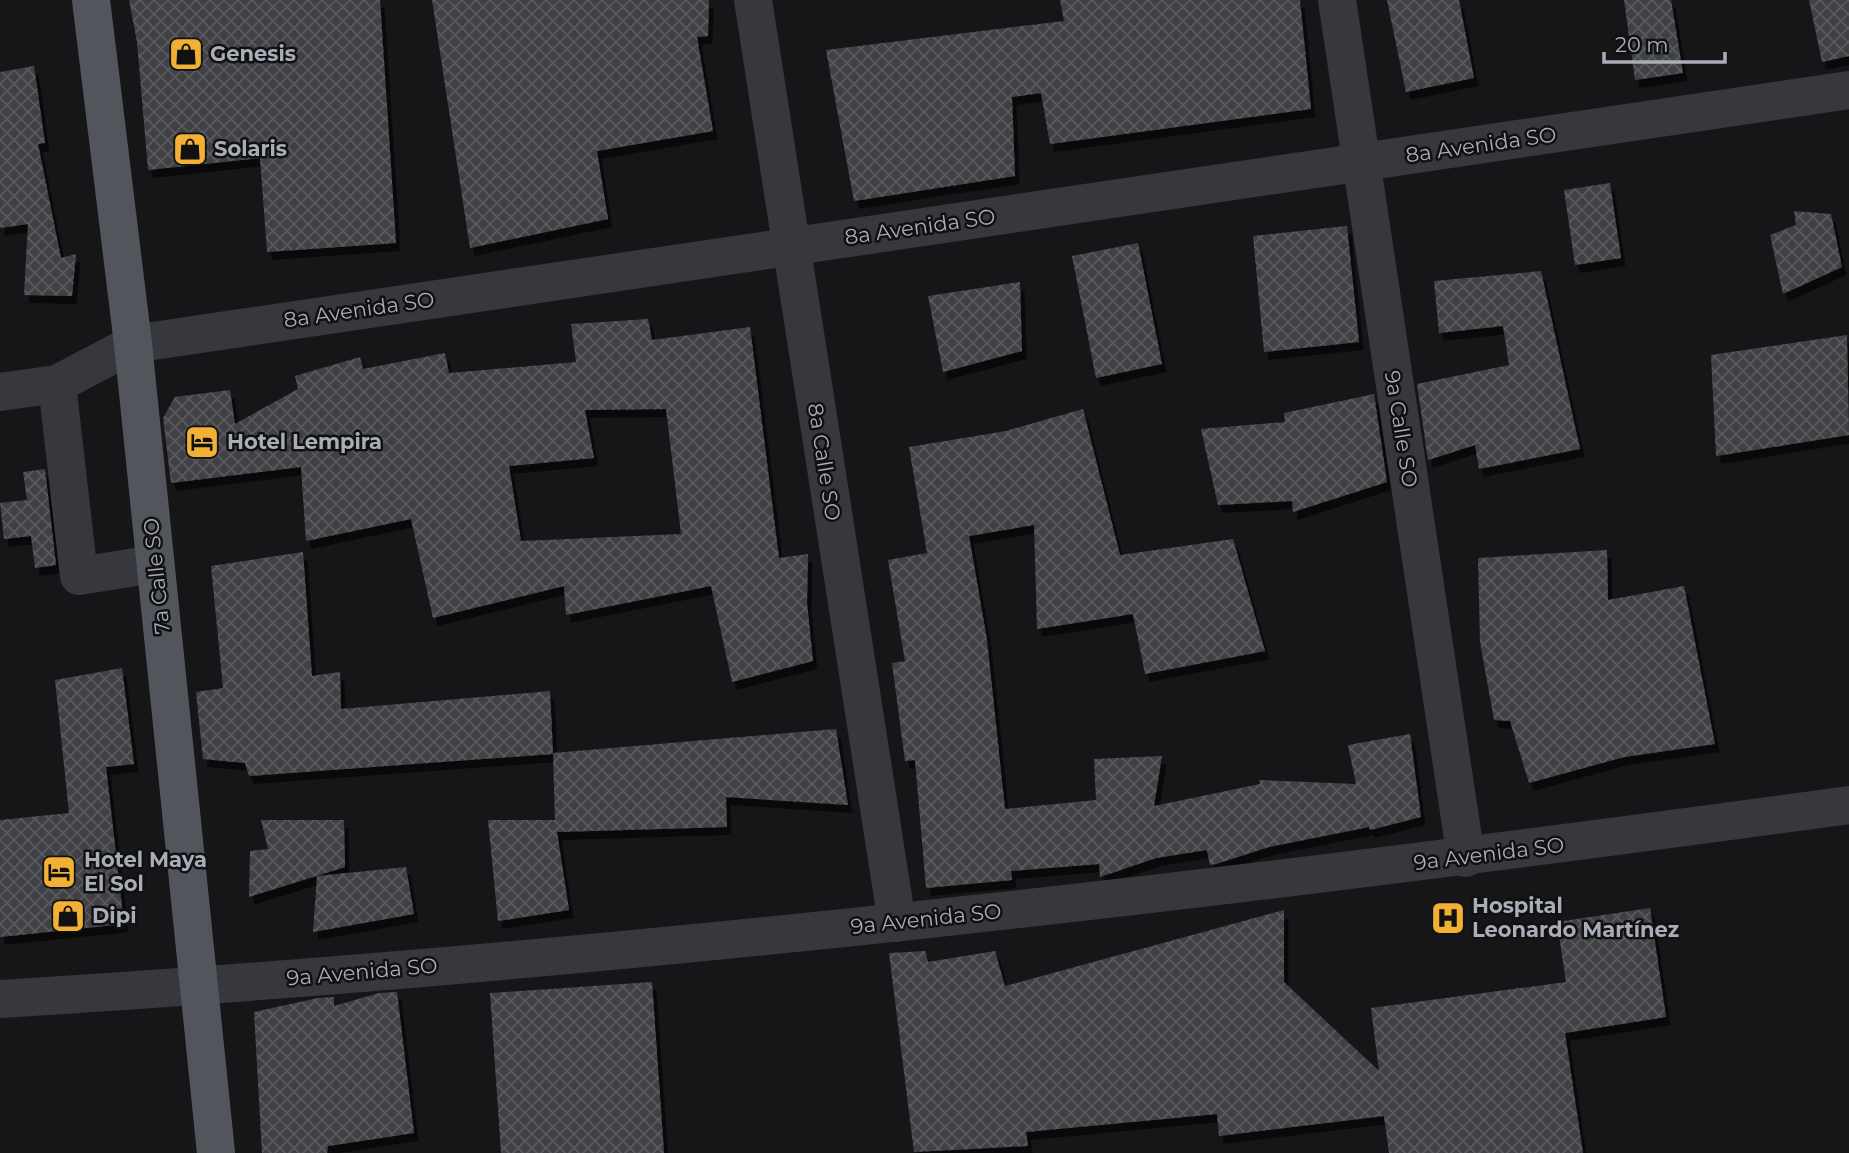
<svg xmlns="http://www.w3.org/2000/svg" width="1849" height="1153" font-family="Montserrat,sans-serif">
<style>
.building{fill:url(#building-cross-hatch);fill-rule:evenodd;filter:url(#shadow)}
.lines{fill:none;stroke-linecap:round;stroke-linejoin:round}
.minor{stroke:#37383d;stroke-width:38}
.major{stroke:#53555c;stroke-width:38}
.labels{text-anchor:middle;stroke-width:5;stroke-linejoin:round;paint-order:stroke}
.poi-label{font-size:21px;font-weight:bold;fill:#a8adb8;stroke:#111113;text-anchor:start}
.street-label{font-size:21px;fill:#a8adb8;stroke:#111113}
</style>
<defs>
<pattern id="building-cross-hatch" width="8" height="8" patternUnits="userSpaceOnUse" patternTransform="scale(1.75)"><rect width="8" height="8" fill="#404145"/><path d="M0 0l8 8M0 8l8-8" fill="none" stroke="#595a5e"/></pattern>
<filter id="shadow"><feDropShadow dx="4.5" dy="8" stdDeviation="0" flood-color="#0009"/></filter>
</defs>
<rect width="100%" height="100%" fill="#161618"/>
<g class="building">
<path d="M 129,0 L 380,0 L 396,243 L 267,252 L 260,158 L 148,170 L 137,42 Z"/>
<path d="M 432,0 L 709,0 L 708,36 L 697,37 L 713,131 L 597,151 L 608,219 L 470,248 Z"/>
<path d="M 1060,0 L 1300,0 L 1311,109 L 1050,144 L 1041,93 L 1012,97 L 1015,176 L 854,201 L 826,50 L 1064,21 Z"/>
<path d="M 1387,0 L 1459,0 L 1474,78 L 1406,92 Z"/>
<path d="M 1624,0 L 1671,0 L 1683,73 L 1635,80 Z"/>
<path d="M 1809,0 L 1849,0 L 1849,56 L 1822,62 Z"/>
<path d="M 34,66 L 45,143 L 38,144 L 61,258 L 76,254 L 72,296 L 24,295 L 28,224 L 0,228 L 0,72 Z"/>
<path d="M 1610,183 L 1621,258 L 1575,265 L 1564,190 Z"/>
<path d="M 1794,211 L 1831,214 L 1842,267 L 1783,294 L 1770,235 L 1796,225 Z"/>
<path d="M 1347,226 L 1359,342 L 1264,352 L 1253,236 Z"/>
<path d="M 1138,243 L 1162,364 L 1096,378 L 1072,256 Z"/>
<path d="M 1541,271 L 1580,449 L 1479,469 L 1475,445 L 1428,460 L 1417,384 L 1509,365 L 1503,326 L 1439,333 L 1434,281 Z"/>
<path d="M 1020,282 L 1022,351 L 943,372 L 928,296 Z"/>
<path d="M 648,319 L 652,340 L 750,327 L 779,558 L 808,554 L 807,603 L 813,661 L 732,682 L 711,586 L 566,615 L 564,586 L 433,618 L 411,519 L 306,541 L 301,467 L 171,483 L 163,418 L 175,397 L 230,390 L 235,424 L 298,389 L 295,376 L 360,357 L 363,369 L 445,353 L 449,373 L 576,362 L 571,324 ZM 666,409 L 681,534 L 521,541 L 509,466 L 594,458 L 585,410 Z"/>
<path d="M 1847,335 L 1849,435 L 1716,456 L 1711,355 Z"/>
<path d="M 1374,394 L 1387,482 L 1293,512 L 1292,501 L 1218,505 L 1201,429 L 1285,422 L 1284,413 Z"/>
<path d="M 1083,409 L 1120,555 L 1233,539 L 1265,651 L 1145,674 L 1133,614 L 1037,629 L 1034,525 L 969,536 L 987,640 L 1005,809 L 1096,800 L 1094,759 L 1162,756 L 1154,806 L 1260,784 L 1259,780 L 1356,784 L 1348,745 L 1410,734 L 1421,817 L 1370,830 L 1369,827 L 1269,847 L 1216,864 L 1210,865 L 1207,850 L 1156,858 L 1100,877 L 1099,864 L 1011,871 L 1012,880 L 926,888 L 915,760 L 905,761 L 892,663 L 905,661 L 888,560 L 927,553 L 909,447 L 1006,431 Z"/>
<path d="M 45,469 L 56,565 L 35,568 L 31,536 L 4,539 L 0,503 L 27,500 L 23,472 Z"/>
<path d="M 1607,550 L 1608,600 L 1684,586 L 1715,744 L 1624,757 L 1529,783 L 1510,721 L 1494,720 L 1480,642 L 1478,558 Z"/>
<path d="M 303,552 L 312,676 L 340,672 L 341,709 L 550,691 L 553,753 L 836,729 L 848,805 L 726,797 L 727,827 L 557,832 L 569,910 L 498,921 L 488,820 L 555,820 L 553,754 L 249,776 L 245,763 L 203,759 L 196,692 L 223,688 L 211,566 Z"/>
<path d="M 122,668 L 134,764 L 106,767 L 124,924 L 0,937 L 0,820 L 69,813 L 55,680 Z"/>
<path d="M 261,820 L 344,820 L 345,867 L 249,897 L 250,851 L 268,849 Z"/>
<path d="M 406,867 L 414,914 L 313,932 L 317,876 Z"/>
<path d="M 1650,908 L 1666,1017 L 1565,1033 L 1583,1153 L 1389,1153 L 1384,1116 L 1219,1136 L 1217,1114 L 1026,1132 L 1028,1146 L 914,1152 L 889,953 L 925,951 L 928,962 L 995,951 L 1005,986 L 1284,910 L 1284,982 L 1379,1071 L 1371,1008 L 1566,982 L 1557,922 Z"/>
<path d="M 652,982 L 664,1153 L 501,1153 L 490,993 Z"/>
<path d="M 397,992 L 414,1133 L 328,1146 L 327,1153 L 262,1153 L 254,1012 L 318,998 L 334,997 L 334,1006 L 379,993 Z"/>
</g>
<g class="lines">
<g class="minor">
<path d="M 753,0 L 897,923"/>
<path d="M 1337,0 L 1466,858"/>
<path d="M 57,384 L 79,576 L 155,564"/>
<path d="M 0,392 L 57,384 L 133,344 L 1849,90"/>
<path d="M 0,999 C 619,961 1235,889 1849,805"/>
</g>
<path class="major" d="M 91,0 L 133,344 L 216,1153"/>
</g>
<defs>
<g id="shop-square" transform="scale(1.75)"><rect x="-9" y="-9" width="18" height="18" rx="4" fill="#f2b134" stroke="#111113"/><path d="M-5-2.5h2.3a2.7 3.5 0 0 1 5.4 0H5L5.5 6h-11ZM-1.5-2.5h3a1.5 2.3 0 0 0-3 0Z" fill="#111"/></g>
<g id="hotel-square" transform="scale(1.75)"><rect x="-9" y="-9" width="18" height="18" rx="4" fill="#f2b134" stroke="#111113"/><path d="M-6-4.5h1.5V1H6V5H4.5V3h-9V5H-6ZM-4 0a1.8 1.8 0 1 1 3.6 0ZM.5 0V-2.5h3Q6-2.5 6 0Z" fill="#111"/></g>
<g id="hospital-square" transform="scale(1.75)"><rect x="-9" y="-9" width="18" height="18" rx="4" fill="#f2b134" stroke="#111113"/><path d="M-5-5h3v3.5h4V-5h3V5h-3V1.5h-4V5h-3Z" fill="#111"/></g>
</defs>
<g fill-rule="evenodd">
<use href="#shop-square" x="186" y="54"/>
<use href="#shop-square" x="190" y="149"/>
<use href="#hotel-square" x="202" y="442"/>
<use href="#hotel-square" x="59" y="872"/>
<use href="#shop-square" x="68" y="916"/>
<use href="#hospital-square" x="1448" y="918"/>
</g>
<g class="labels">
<g class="poi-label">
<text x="210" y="61">Genesis</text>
<text x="214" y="156">Solaris</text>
<text x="227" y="449">Hotel Lempira</text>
<text x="84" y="867">Hotel Maya<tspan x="84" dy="24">El Sol</tspan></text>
<text x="1472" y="913">Hospital<tspan x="1472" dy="24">Leonardo Martínez</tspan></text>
<text x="92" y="923">Dipi</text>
</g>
<g class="street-label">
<text transform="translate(1481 145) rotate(-8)" y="7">8a Avenida SO</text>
<text transform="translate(920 227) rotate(-8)" y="7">8a Avenida SO</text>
<text transform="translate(359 310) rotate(-8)" y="7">8a Avenida SO</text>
<text transform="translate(1401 429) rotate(81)" y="7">9a Calle SO</text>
<text transform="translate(824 462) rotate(81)" y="7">8a Calle SO</text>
<text transform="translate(157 576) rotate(-96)" y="7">7a Calle SO</text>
<text transform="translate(1489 854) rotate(-7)" y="7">9a Avenida SO</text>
<text transform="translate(926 919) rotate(-6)" y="7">9a Avenida SO</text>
<text transform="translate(362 972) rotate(-5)" y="7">9a Avenida SO</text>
</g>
</g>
<path d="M1604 52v10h121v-10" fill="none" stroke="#a8adb8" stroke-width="3.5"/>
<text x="1615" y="52" font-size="21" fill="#a8adb8" stroke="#111113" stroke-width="5" paint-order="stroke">20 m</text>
</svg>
